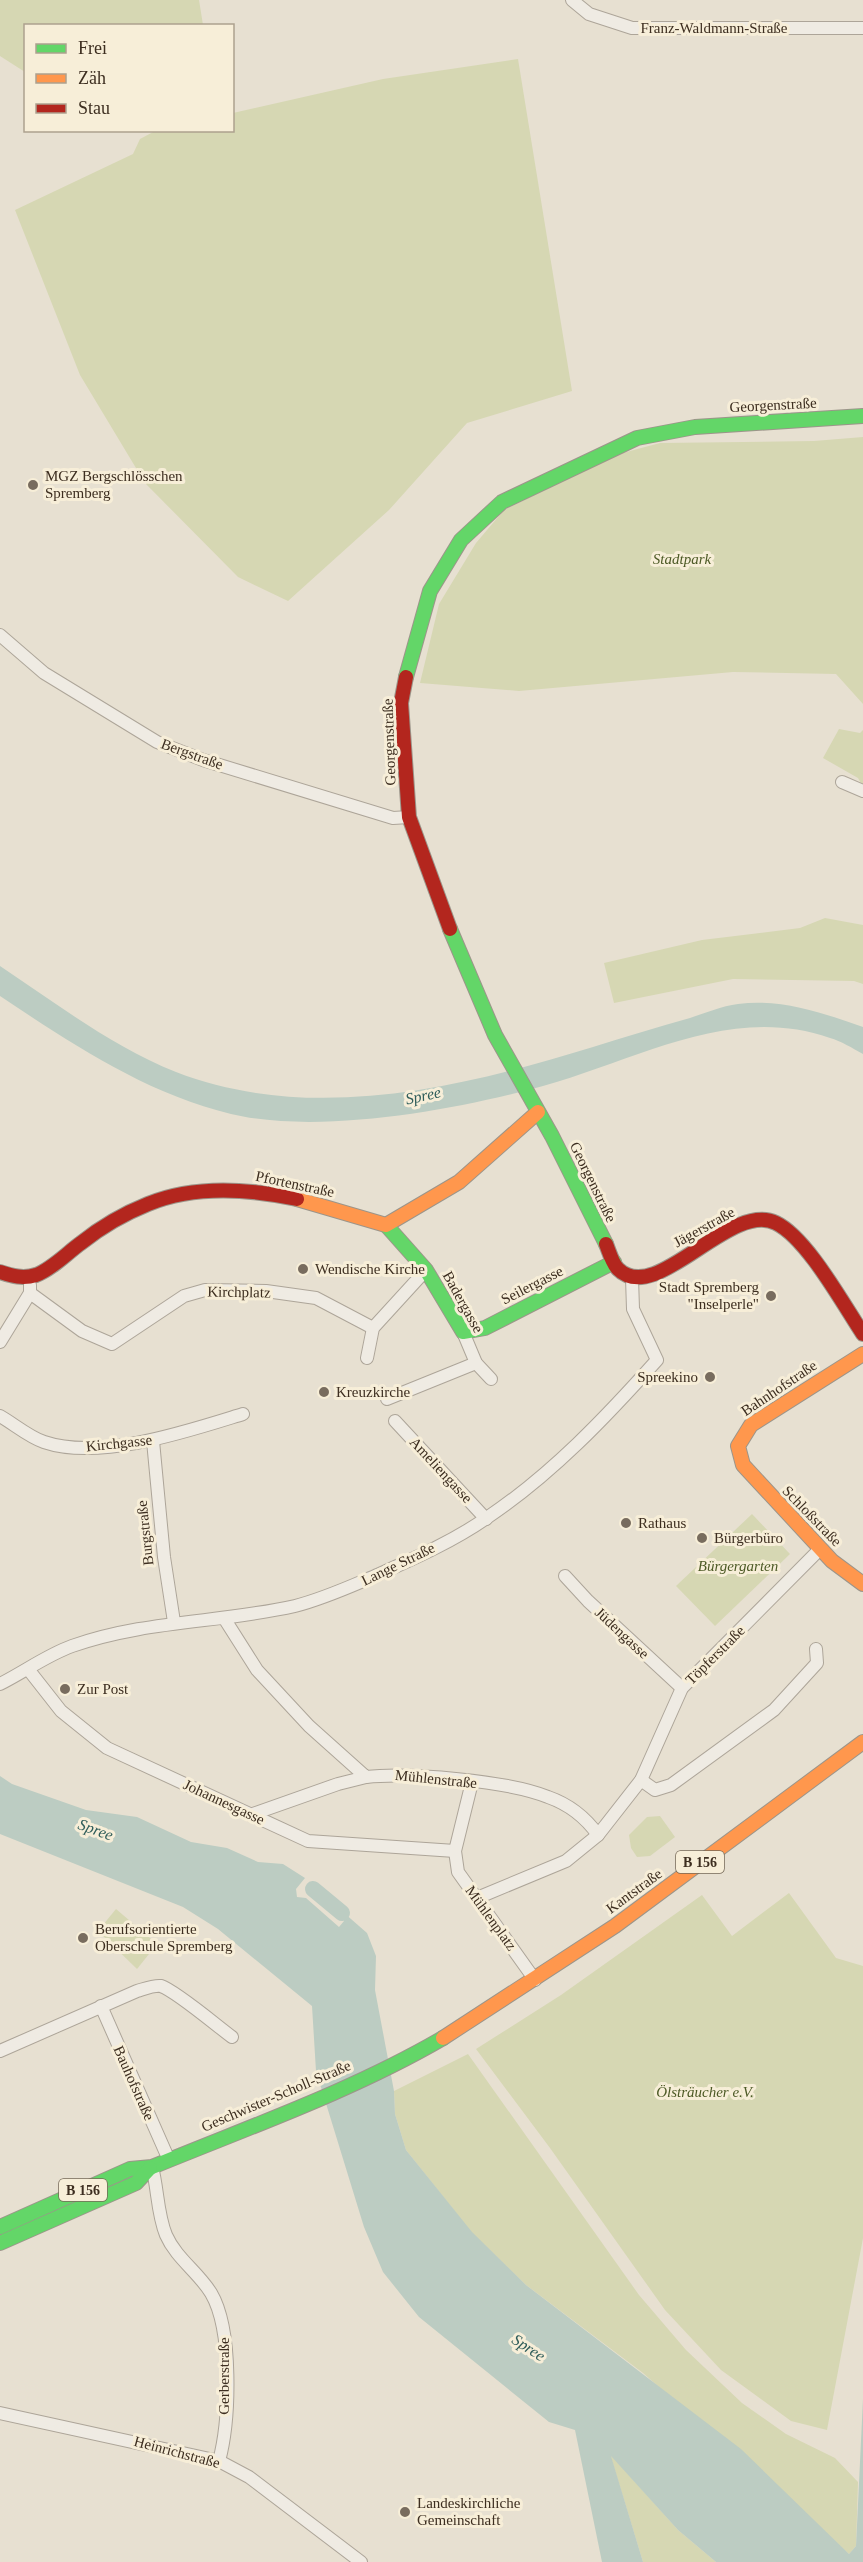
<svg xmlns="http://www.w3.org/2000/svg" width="863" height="2562" font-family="'Times New Roman',serif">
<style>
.green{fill:#d6d7b3}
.water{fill:#bcccc2}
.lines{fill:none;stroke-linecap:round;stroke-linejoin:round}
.canal{stroke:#bcccc2;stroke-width:16}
.street-casing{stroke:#ada599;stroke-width:14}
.fast-casing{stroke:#9c958a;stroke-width:16}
.slow-casing{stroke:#9c958a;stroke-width:16}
.jam-casing{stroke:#9c958a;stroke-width:16}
.street{stroke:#efebe3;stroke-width:12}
.fast{stroke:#63d668;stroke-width:14}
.slow{stroke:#ff974d;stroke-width:14}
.jam{stroke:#b3261e;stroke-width:14}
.poi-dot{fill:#786c5e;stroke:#f7eed8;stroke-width:2}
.labels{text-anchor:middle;stroke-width:6;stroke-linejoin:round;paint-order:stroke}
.shield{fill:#f7eed8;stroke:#756857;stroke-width:1.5}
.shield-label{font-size:14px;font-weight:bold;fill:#3d2e20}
.street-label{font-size:15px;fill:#3d2e20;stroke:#f7eed8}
.poi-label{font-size:15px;fill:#3d2e20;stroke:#f7eed8;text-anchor:start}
.park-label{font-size:15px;font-style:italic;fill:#4d5a26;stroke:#f7eed8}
.water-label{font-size:16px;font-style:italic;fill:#2f5d5a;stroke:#f7eed8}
</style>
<rect width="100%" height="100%" fill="#e7e0d1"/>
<g class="green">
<path d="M 0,0 L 199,0 L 203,25 L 26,26 L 25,72 L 0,56 Z"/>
<path d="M 518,59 L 572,391 L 467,423 L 389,510 L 288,601 L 238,577 L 145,483 L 80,375 L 15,210 L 133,154 L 140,139 L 155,131 L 232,130 L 233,113 L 383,79 Z"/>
<path d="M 863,437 L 863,704 L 836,674 L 733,672 L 519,691 L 420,683 L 439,604 L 476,543 L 504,510 L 615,455 L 660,443 L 814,441 Z"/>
<path d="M 839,729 L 860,733 L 863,730 L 863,787 L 858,778 L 823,758 Z"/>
<path d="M 825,918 L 863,925 L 863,984 L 854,981 L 733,979 L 614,1003 L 604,963 L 702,940 L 800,928 Z"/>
<path d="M 752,1514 L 790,1554 L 715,1626 L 676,1586 Z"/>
<path d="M 660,1816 L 675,1837 L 650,1856 L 637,1857 L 631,1848 L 629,1835 L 647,1817 Z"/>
<path d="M 789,1893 L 836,1958 L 863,1966 L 863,2238 L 827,2430 L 791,2421 L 721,2370 L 665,2310 L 550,2148 L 476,2049 L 561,1995 L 702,1895 L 732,1936 Z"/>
<path d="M 116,1909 L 157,1944 L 137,1969 L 98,1931 Z"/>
<path d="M 468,2054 L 639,2295 L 686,2350 L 742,2403 L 786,2434 L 835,2458 L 858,2482 L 856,2546 L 849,2554 L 643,2373 L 526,2285 L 472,2233 L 406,2150 L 395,2114 L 394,2091 Z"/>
<path d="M 610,2454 L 678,2530 L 716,2562 L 643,2562 Z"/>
</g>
<g class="water">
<path d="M 0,966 C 57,1004 113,1047 176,1072 C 311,1124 460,1088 593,1047 C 625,1037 657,1027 690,1018 C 705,1013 722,1006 738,1004 C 780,998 824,1013 863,1027 L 863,1054 C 852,1048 841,1041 830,1038 C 731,1003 637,1060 543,1086 C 456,1110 319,1135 231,1114 C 145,1093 72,1044 0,996 Z"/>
<path d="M 0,1776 L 12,1784 L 86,1810 L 137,1817 L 191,1842 L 227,1848 L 258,1862 L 283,1864 L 305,1878 L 296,1889 L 297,1897 L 306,1898 L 339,1927 L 344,1921 L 341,1915 L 343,1912 L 367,1933 L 376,1956 L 375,1990 L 394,2091 L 395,2114 L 406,2150 L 472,2232 L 526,2285 L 741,2449 L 849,2554 L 856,2546 L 863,2399 L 863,2562 L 716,2562 L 678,2530 L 611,2456 L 643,2562 L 602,2562 L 575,2430 L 549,2422 L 419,2317 L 383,2272 L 364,2227 L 316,2071 L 312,2006 L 218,1929 L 183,1907 L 0,1834 Z"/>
</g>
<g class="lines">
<path class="canal" d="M 313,1889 L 342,1913"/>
<g class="street-casing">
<g id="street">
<path d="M 572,0 L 589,14 L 632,28 L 863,28"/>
<path d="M 0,635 L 44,673 L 157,742 L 203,760 L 393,818 L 409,817"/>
<path d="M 842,782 L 863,791"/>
<path d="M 30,1293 L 82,1331 L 112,1344 L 184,1296 L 205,1290 L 266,1291 L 316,1298 L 373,1328"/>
<path d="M 463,1332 L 476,1363 L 491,1379"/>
<path d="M 0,1342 L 30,1293 L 30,1285"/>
<path d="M 367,1358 L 373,1328 L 426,1270"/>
<path d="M 387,1399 L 476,1363"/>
<path d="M 0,1416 C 14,1424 29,1437 44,1442 C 100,1461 188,1431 243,1414"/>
<path d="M 395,1421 L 486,1519"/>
<path d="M 153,1441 L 164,1557 L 174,1622"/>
<path d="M 565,1576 L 588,1601 L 682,1688"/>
<path d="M 224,1618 L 257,1670 L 309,1726 L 366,1777 C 408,1772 509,1781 548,1797 C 568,1804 586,1818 598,1835"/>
<path d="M 28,1669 L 61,1711 L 107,1748 L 308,1841 L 455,1851"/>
<path d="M 0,1684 C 24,1672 47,1655 72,1646 C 146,1620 220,1623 295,1606 C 323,1599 349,1587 375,1576 C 413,1559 454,1541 488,1517 C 552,1474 606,1417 657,1360 L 633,1309 L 632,1278"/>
<path d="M 641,1780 L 655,1790 L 671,1785 L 774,1710 L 817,1663 L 816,1649"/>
<path d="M 472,1782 L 455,1851 L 458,1872 L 535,1980"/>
<path d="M 250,1815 L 338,1784 L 366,1777"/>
<path d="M 477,1898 L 566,1861 L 598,1835 L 641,1780 L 682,1688 L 820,1549"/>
<path d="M 101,2006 L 169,2160"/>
<path d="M 0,2051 L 137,1991 C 144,1989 154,1985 161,1986 C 176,1991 217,2026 232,2037"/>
<path d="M 152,2167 C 158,2189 157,2213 166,2235 C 176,2258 198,2272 211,2293 C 233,2330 230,2420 219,2461"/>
<path d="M 0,2413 L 219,2461 L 249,2477 L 361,2562"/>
</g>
</g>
<g class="fast-casing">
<g id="fast">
<path d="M 406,677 L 430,591 L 461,540 L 502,502 L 637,438 L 695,427 L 863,416"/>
<path d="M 450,929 L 495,1035 L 552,1136 L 606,1244"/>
<path d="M 386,1225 L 426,1270 L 463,1332 L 485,1328 L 614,1262"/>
<path d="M 0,2227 L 130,2169 L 152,2167 C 249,2127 352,2091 443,2038"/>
<path d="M 0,2243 L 136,2183 L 150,2168"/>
</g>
</g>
<g class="slow-casing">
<g id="slow">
<path d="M 297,1199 L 386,1225 L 459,1182 L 538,1112"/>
<path d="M 863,1354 L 751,1425 L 738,1446 L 743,1465 L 832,1561 L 863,1584"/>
<path d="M 443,2038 L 615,1926 L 863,1742"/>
</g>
</g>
<g class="jam-casing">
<g id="jam">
<path d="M 406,677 L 401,703 L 409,817 L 450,929"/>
<path d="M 606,1244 C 609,1251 612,1263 618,1269 C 656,1307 730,1200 776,1223 C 807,1238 843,1304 863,1334"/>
<path d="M 0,1272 C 12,1276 23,1279 36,1275 C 52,1269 67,1253 81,1243 C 101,1227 123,1214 148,1204 C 194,1185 250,1189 297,1199"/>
</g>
</g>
<use href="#street" class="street"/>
<use href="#fast" class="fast"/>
<use href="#slow" class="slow"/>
<use href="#jam" class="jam"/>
</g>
<g class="poi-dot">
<circle cx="33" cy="485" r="6"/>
<circle cx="303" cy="1269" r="6"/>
<circle cx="771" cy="1296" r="6"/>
<circle cx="710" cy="1377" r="6"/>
<circle cx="324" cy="1392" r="6"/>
<circle cx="626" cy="1523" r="6"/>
<circle cx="702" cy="1538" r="6"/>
<circle cx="65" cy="1689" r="6"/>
<circle cx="83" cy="1938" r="6"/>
<circle cx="405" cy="2512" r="6"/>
</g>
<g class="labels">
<g class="shield">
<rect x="676" y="1851" width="48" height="22" rx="4.5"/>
<rect x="59" y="2179" width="48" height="22" rx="4.5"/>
</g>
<g class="shield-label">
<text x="700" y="1867">B 156</text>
<text x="83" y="2195">B 156</text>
</g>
<g class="street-label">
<text x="714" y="33">Franz-Waldmann-Straße</text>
<text transform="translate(773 405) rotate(-3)" y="5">Georgenstraße</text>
<text transform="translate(389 742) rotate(-92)" y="5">Georgenstraße</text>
<text transform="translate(192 754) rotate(20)" y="5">Bergstraße</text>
<text transform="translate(593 1182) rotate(64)" y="5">Georgenstraße</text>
<text transform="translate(295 1184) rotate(12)" y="5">Pfortenstraße</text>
<text transform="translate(704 1227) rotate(-29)" y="5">Jägerstraße</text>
<text transform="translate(532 1285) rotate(-27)" y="5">Seilergasse</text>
<text transform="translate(239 1292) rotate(1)" y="5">Kirchplatz</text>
<text transform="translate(463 1302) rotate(61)" y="5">Badergasse</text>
<text transform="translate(779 1388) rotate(-34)" y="5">Bahnhofstraße</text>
<text transform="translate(119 1443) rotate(-6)" y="5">Kirchgasse</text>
<text transform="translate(441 1470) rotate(47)" y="5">Ameliengasse</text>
<text transform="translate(812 1516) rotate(46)" y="5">Schloßstraße</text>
<text transform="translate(145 1533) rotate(-96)" y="5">Burgstraße</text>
<text transform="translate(398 1564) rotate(-26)" y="5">Lange Straße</text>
<text transform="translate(622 1633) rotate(43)" y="5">Jüdengasse</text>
<text transform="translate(715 1655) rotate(-45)" y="5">Töpferstraße</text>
<text transform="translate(436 1779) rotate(6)" y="5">Mühlenstraße</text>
<text transform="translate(224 1802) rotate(25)" y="5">Johannesgasse</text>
<text transform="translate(634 1891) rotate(-36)" y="5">Kantstraße</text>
<text transform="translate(491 1918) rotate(54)" y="5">Mühlenplatz</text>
<text transform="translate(134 2083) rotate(66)" y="5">Bauhofstraße</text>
<text transform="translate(276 2096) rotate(-23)" y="5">Geschwister-Scholl-Straße</text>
<text transform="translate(224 2376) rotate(-90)" y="5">Gerberstraße</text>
<text transform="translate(177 2452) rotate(15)" y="5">Heinrichstraße</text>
</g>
<g class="poi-label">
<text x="45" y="481">MGZ Bergschlösschen<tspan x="45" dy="17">Spremberg</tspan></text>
<text x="315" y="1274">Wendische Kirche</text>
<text x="759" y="1292" text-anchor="end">Stadt Spremberg<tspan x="759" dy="17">"Inselperle"</tspan></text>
<text x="698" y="1382" text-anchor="end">Spreekino</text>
<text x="336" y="1397">Kreuzkirche</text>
<text x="638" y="1528">Rathaus</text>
<text x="714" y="1543">Bürgerbüro</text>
<text x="77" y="1694">Zur Post</text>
<text x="95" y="1934">Berufsorientierte<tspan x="95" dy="17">Oberschule Spremberg</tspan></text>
<text x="417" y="2508">Landeskirchliche<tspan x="417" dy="17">Gemeinschaft</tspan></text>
</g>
<g class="park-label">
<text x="682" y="564">Stadtpark</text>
<text x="738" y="1571">Bürgergarten</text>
<text x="705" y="2097">Ölsträucher e.V.</text>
</g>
<g class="water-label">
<text transform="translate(423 1095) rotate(-12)" y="6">Spree</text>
<text transform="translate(96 1829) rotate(20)" y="6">Spree</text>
<text transform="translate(529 2347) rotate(33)" y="6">Spree</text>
</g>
</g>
<rect x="24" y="24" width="210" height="108" fill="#f7eed8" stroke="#ada18e" stroke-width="1.5"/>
<rect x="36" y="44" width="30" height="9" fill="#63d668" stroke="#ada18e" stroke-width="1.5"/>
<text x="78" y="54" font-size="18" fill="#3d2e20">Frei</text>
<rect x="36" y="74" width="30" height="9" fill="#ff974d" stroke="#ada18e" stroke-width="1.5"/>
<text x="78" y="84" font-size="18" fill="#3d2e20">Zäh</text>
<rect x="36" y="104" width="30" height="9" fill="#b3261e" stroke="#ada18e" stroke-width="1.5"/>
<text x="78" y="114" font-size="18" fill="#3d2e20">Stau</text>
</svg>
